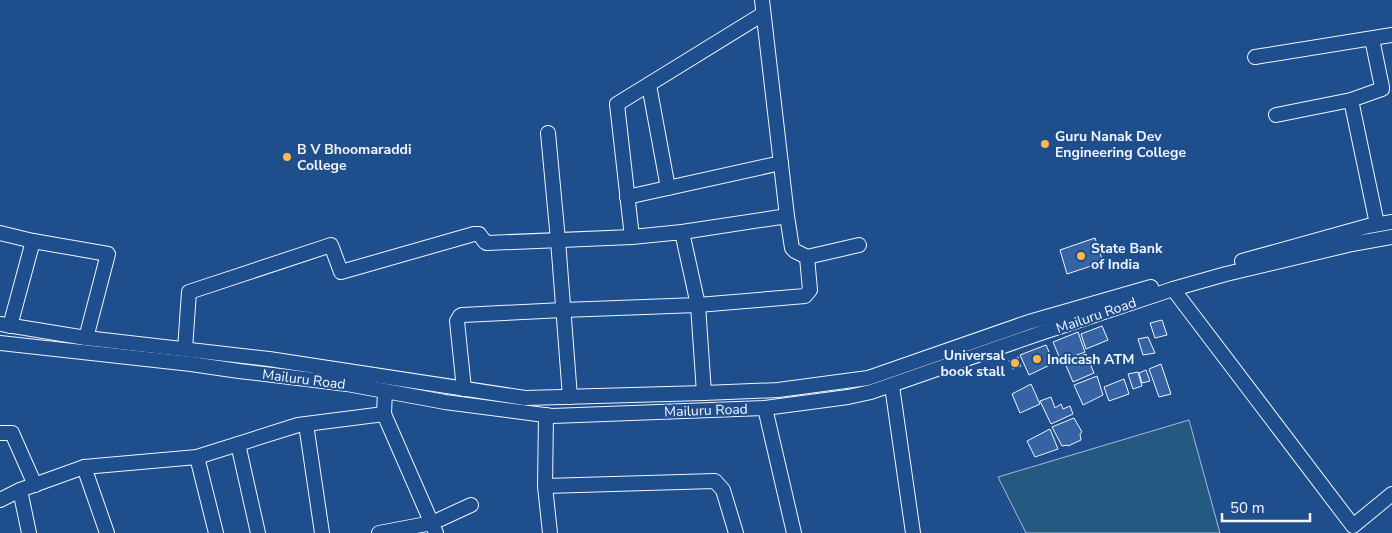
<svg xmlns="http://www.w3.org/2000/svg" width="1392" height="533" font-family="'Nunito Sans',sans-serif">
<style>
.green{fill:#245a82;stroke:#a8bbd7}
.building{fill:#3563a3;stroke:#f2f6ff}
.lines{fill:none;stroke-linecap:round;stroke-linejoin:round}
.minor-casing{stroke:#f2f6ff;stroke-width:16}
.minor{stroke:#1f4e8c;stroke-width:14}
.poi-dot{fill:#ffb74d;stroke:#1f4e8c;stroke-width:2}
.labels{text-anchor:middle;stroke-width:4;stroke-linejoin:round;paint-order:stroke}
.poi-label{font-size:14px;font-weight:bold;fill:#f2f6ff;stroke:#1f4e8c;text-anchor:start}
.street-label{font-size:14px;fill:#f2f6ff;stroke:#1f4e8c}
</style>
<rect width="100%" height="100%" fill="#1f4e8c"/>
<path class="green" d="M 1189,420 L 1220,533 L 1026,533 L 998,477 Z"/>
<g class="building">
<path d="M 1095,238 L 1103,262 L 1067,274 L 1060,250 Z"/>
<path d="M 1162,320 L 1167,335 L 1155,338 L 1150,323 Z"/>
<path d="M 1102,326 L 1108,340 L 1086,349 L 1081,334 Z"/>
<path d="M 1078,332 L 1085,352 L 1061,361 L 1053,342 Z"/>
<path d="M 1148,337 L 1155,353 L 1143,355 L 1138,339 Z"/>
<path d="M 1046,345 L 1054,363 L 1029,375 L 1020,355 Z"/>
<path d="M 1086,354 L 1094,373 L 1073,382 L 1065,363 Z"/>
<path d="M 1018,357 L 1021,366 L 1013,369 L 1009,361 Z"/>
<path d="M 1161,364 L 1171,394 L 1159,397 L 1149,369 Z"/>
<path d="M 1146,370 L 1150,381 L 1142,383 L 1139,373 Z"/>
<path d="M 1138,372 L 1142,386 L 1133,389 L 1128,374 Z"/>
<path d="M 1097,376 L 1103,395 L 1083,405 L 1074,385 Z"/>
<path d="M 1124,379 L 1129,394 L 1109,401 L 1104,387 Z"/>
<path d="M 1031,384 L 1040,404 L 1020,413 L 1012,394 Z"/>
<path d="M 1051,397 L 1055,408 L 1061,404 L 1063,409 L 1070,406 L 1073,414 L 1051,424 L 1040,401 Z"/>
<path d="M 1074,418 L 1082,432 L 1080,434 L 1081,440 L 1068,446 L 1067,445 L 1062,446 L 1052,427 Z"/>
<path d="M 1050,429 L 1058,449 L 1035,457 L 1027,441 Z"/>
</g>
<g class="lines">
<g class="minor-casing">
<g id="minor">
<path d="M 762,0 L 787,216"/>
<path d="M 1255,57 L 1392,35"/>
<path d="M 649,85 L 668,188"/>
<path d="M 1351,100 L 1377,224"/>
<path d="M 1276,115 L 1351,100 L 1382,89 L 1382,87 L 1372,39"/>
<path d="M 548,133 L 558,240 L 570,397"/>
<path d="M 627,197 L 781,163"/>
<path d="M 682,232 L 787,216 L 792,248 L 795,251 L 807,257"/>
<path d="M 0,233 L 33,241 L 108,254 L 86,338"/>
<path d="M 632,237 L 617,104 L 763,14"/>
<path d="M 1242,261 L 1368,226 L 1392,222"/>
<path d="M 1173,289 L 1353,526 L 1392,494"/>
<path d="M 0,324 L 86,338 L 269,359 L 525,398 L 704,393 L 778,390 L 868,378 L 1029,322 L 1151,287"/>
<path d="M 10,326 L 33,241"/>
<path d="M 0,343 L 191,364 L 239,371 L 347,384 L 445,402 L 552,416 L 765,408 L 848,397 L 871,392 L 1035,335 L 1173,289 L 1226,274 L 1352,244 L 1392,237"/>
<path d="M 185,349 L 189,292 L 331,245 L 341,272 L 474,234 L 479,234 L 485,242 L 487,243 L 632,237 L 682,232 L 698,305 L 704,393"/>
<path d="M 892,386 L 913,533"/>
<path d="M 464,389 L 457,321 L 460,316 L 462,315 L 563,310 L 698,305 L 805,296 L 810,290 L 807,257 L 859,245"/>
<path d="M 765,408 L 794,533"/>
<path d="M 384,414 L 436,533"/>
<path d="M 546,415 L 545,486 L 550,533"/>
<path d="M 306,424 L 322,533"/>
<path d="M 0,433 L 12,433 L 35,485"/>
<path d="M 238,444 L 258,533"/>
<path d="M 197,457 L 216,533"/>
<path d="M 84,467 L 107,533"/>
<path d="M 545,486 L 715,481 L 723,490 L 736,533"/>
<path d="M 20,490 L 29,533"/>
<path d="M 0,500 L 20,490 L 84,467 L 197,457 L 298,425 L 384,414 L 385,391"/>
<path d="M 379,533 L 432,523 L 471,505"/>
</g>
</g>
<use href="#minor" class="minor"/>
</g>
<g class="poi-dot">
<circle cx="1045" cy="144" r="5"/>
<circle cx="287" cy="157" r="5"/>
<circle cx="1081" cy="256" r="5"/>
<circle cx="1037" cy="359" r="5"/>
<circle cx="1015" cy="363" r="5"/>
</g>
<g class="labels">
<g class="poi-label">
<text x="1055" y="141">Guru Nanak Dev<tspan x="1055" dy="16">Engineering College</tspan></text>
<text x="297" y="154">B V Bhoomaraddi<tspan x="297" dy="16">College</tspan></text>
<text x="1091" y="253">State Bank<tspan x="1091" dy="16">of India</tspan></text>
<text x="1005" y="360" text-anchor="end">Universal<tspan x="1005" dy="16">book stall</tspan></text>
<text x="1047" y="364">Indicash ATM</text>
</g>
<g class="street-label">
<text transform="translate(1096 315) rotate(-19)" y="5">Mailuru Road</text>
<text transform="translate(304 379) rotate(7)" y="5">Mailuru Road</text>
<text transform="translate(706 410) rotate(-2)" y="5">Mailuru Road</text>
</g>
</g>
<path d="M1222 513v8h88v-8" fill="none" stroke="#f2f6ff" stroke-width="2.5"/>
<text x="1230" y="513" font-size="15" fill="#f2f6ff" stroke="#1f4e8c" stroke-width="4" paint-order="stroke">50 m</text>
</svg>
